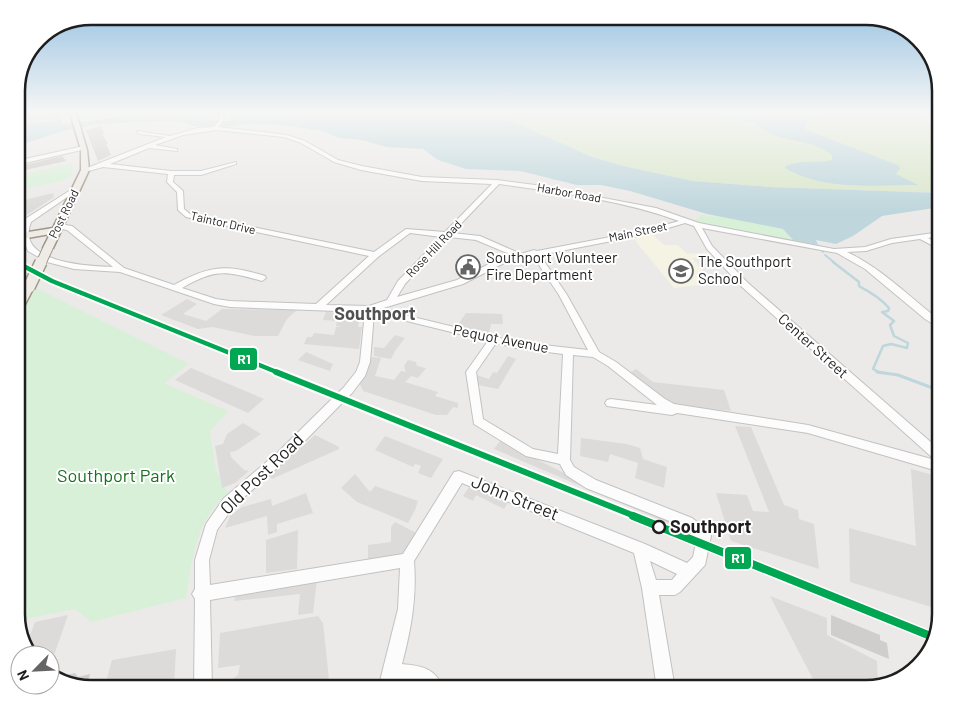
<svg xmlns="http://www.w3.org/2000/svg" width="957" height="705" font-family="Barlow,sans-serif">
<style>
.education{fill:#f5f3e4}
.construction{fill:#d5d4ca}
.grass{fill:#d9e6ca}
.park{fill:#d8f0d8}
.parking{fill:#dcdbda}
.water{fill:#bed6dc}
.lines{fill:none;stroke-linecap:round;stroke-linejoin:round}
.stream-far3{stroke:#bed6dc;stroke-width:1}
.stream-far2{stroke:#bed6dc;stroke-width:2}
.stream-far1{stroke:#bed6dc;stroke-width:2.5}
.stream{stroke:#bed6dc;stroke-width:3}
.building{fill:#d0cecd}
.minor-casing{stroke:#c3c2c2;stroke-width:2}
.major-casing{stroke:#a09787;stroke-width:3}
.minor{fill:#fcfcfc;fill-rule:evenodd}
.major{fill:#efebe6;fill-rule:evenodd}
.major-bridge-far1-casing{stroke:#a09787;stroke-width:11;stroke-linecap:butt}
.major-bridge-casing{stroke:#a09787;stroke-width:14;stroke-linecap:butt}
.major-bridge-far1{stroke:#efebe6;stroke-width:9}
.major-bridge{stroke:#efebe6;stroke-width:11}
.rail-1-far2-casing{stroke:#fff;stroke-width:8}
.rail-1-far1-casing{stroke:#fff;stroke-width:10}
.rail-1-casing{stroke:#fff;stroke-width:11}
.rail-1-far2{stroke:#00a651;stroke-width:4.5}
.rail-1-far1{stroke:#00a651;stroke-width:6}
.rail-1{stroke:#00a651;stroke-width:8}
.stop-dot{fill:#fff;stroke:#1e1e1e;stroke-width:2.5}
.labels{text-anchor:middle;stroke-width:4;stroke-linejoin:round;paint-order:stroke}
.far-street-label{font-size:12px;fill:#1e1e1e;stroke:#fff}
.poi-label{font-size:15px;fill:#1e1e1e;stroke:#fff;text-anchor:start}
.street-label{font-size:15px;fill:#1e1e1e;stroke:#fff}
.quarter-label{font-size:18px;font-weight:bold;fill:#515151;stroke:#fff}
.near-street-label{font-size:18px;fill:#1e1e1e;stroke:#fff}
.near-park-label{font-size:18px;fill:#17711e;stroke:#fff}
.near-stop-label{font-size:18px;font-weight:bold;fill:#1e1e1e;stroke:#fff;text-anchor:start}
.rim{fill:none;stroke:#1e1e1e;stroke-width:2.5}
.line-badge{stroke:#fff;stroke-width:2}
.badge-label{font-size:14px;text-anchor:middle;font-weight:bold;fill:#fff}
</style>
<rect width="100%" height="100%" fill="#eceae8"/>
<path class="education" d="M 652,234 L 664,245 L 678,245 L 687,254 L 712,252 L 715,256 L 692,258 L 714,283 L 674,288 L 633,238 Z"/>
<path class="construction" d="M 16,113 L 61,113 L 62,118 L 16,124 Z"/>
<path class="grass" d="M 494,113 L 907,113 L 941,126 L 941,193 L 770,187 L 693,181 L 623,166 L 592,157 Z"/>
<g class="park">
<path d="M 72,163 L 72,175 L 65,180 L 16,191 L 20,175 Z"/>
<path d="M 716,214 L 783,229 L 793,240 L 819,246 L 693,221 L 702,215 L 715,217 Z"/>
<path d="M 16,278 L 189,364 L 164,383 L 228,411 L 210,431 L 216,471 L 228,493 C 194,522 193,558 186,598 L 91,622 L 75,609 L 17,621 Z"/>
</g>
<g class="parking">
<path d="M 53,193 L 54,197 L 16,222 L 16,209 L 22,208 L 21,201 Z"/>
<path d="M 187,299 L 197,304 L 183,314 L 206,321 L 222,309 L 297,310 L 287,319 L 278,336 L 254,336 L 213,327 L 198,329 L 161,315 Z"/>
<path d="M 326,312 L 345,313 L 351,315 L 351,318 L 360,319 L 358,327 L 362,327 L 359,349 L 304,344 L 307,337 L 312,337 L 314,333 L 344,336 L 334,335 L 336,327 L 342,327 L 336,326 L 337,321 L 323,320 Z"/>
<path d="M 466,313 L 502,314 L 503,324 L 491,324 L 489,333 L 457,326 Z"/>
<path d="M 395,335 L 405,338 L 395,351 L 391,359 L 374,356 L 374,347 L 384,348 Z"/>
<path d="M 306,352 L 333,364 L 330,371 L 298,360 Z"/>
<path d="M 508,356 L 516,359 L 498,389 L 478,385 L 477,375 L 489,379 L 493,372 L 497,373 Z"/>
<path d="M 372,357 L 381,358 L 375,376 L 394,380 L 401,371 L 406,372 L 404,366 L 408,360 L 416,362 L 417,366 L 426,368 L 418,378 L 411,376 L 405,382 L 438,392 L 435,396 L 458,403 L 458,408 L 453,407 L 447,415 L 436,415 L 363,391 L 359,382 Z"/>
<path d="M 191,368 L 264,399 L 248,413 L 175,380 Z"/>
<path d="M 636,369 L 653,382 L 724,390 L 731,411 L 681,406 L 668,401 L 631,372 Z"/>
<path d="M 243,423 L 261,434 L 236,451 L 230,452 L 231,457 L 244,470 L 249,471 L 235,483 L 222,488 L 215,446 L 223,444 L 227,434 Z"/>
<path d="M 735,426 L 751,427 L 784,505 L 798,510 L 799,519 L 814,524 L 819,569 L 731,541 L 716,493 L 747,495 L 753,511 L 769,512 Z"/>
<path d="M 315,435 L 339,447 L 339,449 L 272,479 L 269,476 Z"/>
<path d="M 385,436 L 443,459 L 431,478 L 418,473 L 421,466 L 415,464 L 413,467 L 375,450 Z"/>
<path d="M 581,438 L 627,444 L 640,448 L 643,459 L 667,467 L 664,488 L 635,478 L 638,463 L 610,454 L 608,462 L 580,456 Z"/>
<path d="M 500,441 L 582,482 L 681,524 L 691,533 L 494,449 Z"/>
<path d="M 911,469 L 941,477 L 941,610 L 850,582 L 849,528 L 916,546 Z"/>
<path d="M 355,474 L 370,492 L 375,486 L 418,501 L 415,510 L 408,523 L 357,502 L 341,488 Z"/>
<path d="M 473,481 L 510,499 L 504,509 L 476,495 L 473,501 L 463,496 Z"/>
<path d="M 306,493 L 313,513 L 277,524 L 277,532 L 268,535 L 267,516 L 225,528 L 230,516 L 242,507 L 271,499 L 272,506 Z"/>
<path d="M 395,522 L 428,539 L 410,566 L 368,571 L 368,545 L 391,542 L 391,527 Z"/>
<path d="M 298,530 L 297,569 L 266,573 L 266,540 Z"/>
<path d="M 317,580 L 313,613 L 298,615 L 300,594 L 234,601 L 237,589 Z"/>
<path d="M 770,596 L 827,618 L 827,635 L 877,661 L 878,686 L 866,689 L 818,689 Z"/>
<path d="M 68,615 L 50,667 L 50,655 L 30,655 L 25,649 L 35,622 Z"/>
<path d="M 318,616 L 323,623 L 330,689 L 232,689 L 232,679 L 238,675 L 240,665 L 218,668 L 220,633 Z"/>
<path d="M 176,649 L 174,689 L 104,689 L 112,660 Z"/>
</g>
<g class="water">
<path d="M 127,113 L 220,114 L 209,117 L 209,120 L 219,120 L 212,127 L 193,126 L 183,122 L 169,121 L 98,124 L 67,130 L 16,146 L 16,125 L 57,120 L 63,120 L 61,124 L 65,124 L 125,116 Z"/>
<path d="M 226,113 L 494,113 L 592,157 L 623,166 L 693,181 L 770,187 L 941,193 L 941,210 L 934,208 L 882,216 L 853,236 L 836,244 L 816,240 L 818,245 L 793,240 L 783,229 L 707,214 L 630,191 L 601,185 L 577,185 L 520,171 L 466,169 L 438,160 L 423,149 L 386,147 L 362,140 L 340,138 L 323,131 L 289,126 L 252,124 L 222,127 L 224,121 L 229,121 L 232,117 Z"/>
<path d="M 714,113 L 820,113 L 823,114 L 821,119 L 809,120 L 804,124 L 806,130 L 898,165 L 900,168 L 896,174 L 918,185 C 875,185 824,191 785,168 L 786,166 C 800,159 817,164 832,160 L 832,155 C 817,142 792,142 774,135 C 767,133 762,126 755,123 C 742,117 728,126 714,113 Z"/>
</g>
<g class="lines">
<g class="stream-far3">
<path d="M 219,113 L 225,113"/>
<path d="M 215,122 L 223,123"/>
</g>
<g class="stream-far2">
<path d="M 822,250 L 823,252"/>
<path d="M 825,255 L 835,263"/>
</g>
<path class="stream-far1" d="M 833,262 L 859,282 L 859,286 C 871,293 879,297 889,308 L 888,311 L 882,312 L 894,321 L 890,325 L 894,336 L 908,343 L 907,348 L 891,344 L 883,346 L 873,369 L 881,373"/>
<path class="stream" d="M 877,372 L 898,375 L 938,390"/>
</g>
<g class="building">
<path d="M 101,126 L 104,134 L 102,134 L 108,144 L 106,144 L 111,155 L 98,161 L 86,130 Z"/>
<path d="M 62,156 L 66,161 L 16,172 L 16,167 Z"/>
<path d="M 831,615 L 880,635 L 880,640 L 887,643 L 889,659 L 831,635 Z"/>
<path d="M 75,673 L 78,677 L 90,674 L 88,681 L 99,679 L 96,689 L 57,677 Z"/>
</g>
<g class="lines">
<g class="minor-casing">
<g id="minor">
<path d="M 220,113 L 224,113 L 223,121 L 219,127 L 287,135 L 305,141 L 338,160 L 362,166 L 422,177 L 497,180 L 535,185 L 656,208 L 699,223 L 834,249 L 865,247 L 891,239 L 941,232 L 941,236 L 928,238 L 941,245 L 941,250 L 920,239 L 892,243 L 866,251 L 847,252 C 883,269 910,298 941,321 L 941,329 L 925,319 L 865,269 L 837,253 L 702,228 L 712,246 L 748,283 L 941,451 L 941,472 L 808,433 L 677,413 L 672,415 L 607,406 L 605,403 L 607,400 L 611,399 L 657,405 L 608,366 L 593,357 L 573,355 L 570,460 L 574,467 L 596,480 L 692,518 L 709,531 L 711,536 L 705,565 L 680,592 L 675,595 L 659,595 L 675,689 L 657,689 L 642,588 L 634,553 L 462,483 L 414,561 C 417,597 411,630 402,664 C 423,666 435,668 444,689 L 426,689 L 417,683 L 398,681 L 396,689 L 378,689 L 398,609 L 400,568 L 210,600 L 212,689 L 194,689 L 195,599 L 192,594 L 195,589 L 195,560 L 206,524 L 224,498 L 277,453 L 344,387 L 356,372 L 360,362 L 365,312 L 230,307 L 214,304 L 120,272 L 74,269 L 47,262 L 28,251 L 20,231 L 25,219 L 77,186 L 79,187 L 79,189 L 31,222 C 15,263 87,266 113,267 L 67,230 L 56,228 L 55,226 L 59,224 L 72,226 L 124,268 L 174,285 C 210,265 227,264 265,276 L 266,278 L 262,281 C 226,271 216,268 182,288 L 216,299 L 230,301 L 316,304 L 369,256 L 186,217 L 178,210 L 177,192 L 167,182 L 168,174 L 103,167 L 85,172 L 82,170 L 166,137 L 139,134 L 137,131 L 170,136 L 198,128 L 214,127 L 219,121 ZM 216,130 L 284,137 L 301,143 L 334,162 L 361,170 L 422,181 L 492,184 L 445,232 L 406,229 L 374,252 L 190,214 L 184,209 L 183,191 L 173,182 L 174,175 L 201,175 L 236,164 L 236,162 L 201,171 L 171,171 L 110,164 L 149,148 L 177,151 L 177,149 L 155,145 L 183,135 ZM 499,184 C 558,192 622,200 679,221 L 647,230 L 537,251 L 534,250 L 521,254 L 480,236 L 452,233 ZM 685,223 L 694,226 L 707,249 L 742,287 L 935,460 L 808,425 L 674,404 L 665,399 L 616,362 L 599,352 L 567,295 L 540,255 L 648,234 ZM 410,233 L 441,237 L 398,281 L 387,300 L 369,306 L 326,305 L 378,257 ZM 449,237 L 476,240 L 512,255 L 503,257 L 457,280 L 397,297 L 405,284 ZM 533,256 L 559,295 L 588,350 L 516,342 L 380,309 L 463,284 L 508,261 ZM 374,313 L 488,341 L 466,372 L 474,424 L 526,456 L 560,464 L 566,475 L 586,488 L 682,526 L 697,538 L 693,557 L 687,563 L 645,544 L 459,471 L 454,472 L 403,554 L 210,585 L 209,560 L 217,530 L 234,506 L 285,461 L 352,393 L 365,376 L 370,362 ZM 496,343 L 516,348 L 563,354 L 558,454 L 533,449 L 483,419 L 476,372 ZM 650,561 L 677,574 L 672,580 L 656,580 Z"/>
<path d="M 84,146 L 86,147 L 86,149 L 16,165 L 16,161 Z"/>
</g>
</g>
<g class="major-casing">
<g id="major">
<path d="M 70,113 L 76,113 L 87,150 L 89,170 L 53,248 L 48,251 L 43,248 L 50,234 L 16,240 L 16,234 L 53,228 L 81,170 L 81,150 Z"/>
<path d="M 29,284 L 34,287 L 22,310 L 16,313 L 16,300 L 25,285 Z"/>
</g>
</g>
<use href="#minor" class="minor"/>
<use href="#major" class="major"/>
<g class="major-bridge-far1-casing">
<path id="major-bridge-far1" d="M 41,263 L 48,248"/>
</g>
<g class="major-bridge-casing">
<path id="major-bridge" d="M 29,287 L 41,262"/>
</g>
<use href="#major-bridge-far1" class="major-bridge-far1"/>
<use href="#major-bridge" class="major-bridge"/>
<g class="rail-1-far2-casing">
<path id="rail-1-far2" d="M 16,262 L 52,281 L 279,373"/>
</g>
<g class="rail-1-far1-casing">
<path id="rail-1-far1" d="M 276,372 L 637,517"/>
</g>
<g class="rail-1-casing">
<path id="rail-1" d="M 633,516 L 933,637"/>
</g>
<use href="#rail-1-far2" class="rail-1-far2"/>
<use href="#rail-1-far1" class="rail-1-far1"/>
<use href="#rail-1" class="rail-1"/>
</g>
<linearGradient id="sky" x2="0" y2="1"><stop stop-color="#97c2e3"/><stop offset="0.53" stop-color="#f6f6f5"/><stop offset="1" stop-color="#f6f6f5" stop-opacity="0"/></linearGradient>
<rect width="957" height="212" fill="url(#sky)"/>
<defs>
<g id="civic-ring" transform="scale(1.25)"><circle r="9.5" fill="#fff" stroke="#666565" stroke-width="1.5"/><path d="M-.6-6.5H3V-4.5H.6V-3L4-1V1h2V6H-6V1h2V-1L-.6-3ZM-1.2 2.5V6h2.4V2.5Z" fill="#666565"/></g>
<g id="school-ring" transform="scale(1.25)"><circle r="9.5" fill="#fff" stroke="#666565" stroke-width="1.5"/><path d="M0-5L7-2L0 1L-7-2ZM-4 1L0 2.5L4 1V4Q0 6-4 4Z" fill="#666565"/></g>
</defs>
<g fill-rule="evenodd">
<use href="#civic-ring" x="468" y="267"/>
<use href="#school-ring" x="681" y="271"/>
</g>
<circle class="stop-dot" cx="659" cy="527" r="6"/>
<g class="labels">
<g class="far-street-label">
<text transform="translate(569 193) rotate(10)" y="4">Harbor Road</text>
<text transform="translate(64 214) rotate(-64)" y="4">Post Road</text>
<text transform="translate(223 223) rotate(13)" y="4">Taintor Drive</text>
<text transform="translate(638 232) rotate(-12)" y="4">Main Street</text>
<text transform="translate(434 249) rotate(-46)" y="4">Rose Hill Road</text>
</g>
<g class="poi-label">
<text x="486" y="263">Southport Volunteer<tspan x="486" dy="17">Fire Department</tspan></text>
<text x="698" y="267">The Southport<tspan x="698" dy="17">School</tspan></text>
</g>
<g class="street-label">
<text transform="translate(501 339) rotate(11)" y="5">Pequot Avenue</text>
<text transform="translate(813 346) rotate(42)" y="5">Center Street</text>
</g>
<g class="quarter-label">
<text x="375" y="320">Southport</text>
</g>
<g class="near-street-label">
<text transform="translate(262 474) rotate(-44)" y="6">Old Post Road</text>
<text transform="translate(515 498) rotate(22)" y="6">John Street</text>
</g>
<g class="near-park-label">
<text x="116" y="482">Southport Park</text>
</g>
<g class="near-stop-label">
<text x="670" y="533">Southport</text>
</g>
</g>
<path d="M0 0H957V705H0ZM91 25H866A66 66 0 0 1 932 91V614A66 66 0 0 1 866 680H91A66 66 0 0 1 25 614V91A66 66 0 0 1 91 25Z" fill="#fff" fill-rule="evenodd"/>
<path class="rim" d="M91 25H866A66 66 0 0 1 932 91V614A66 66 0 0 1 866 680H91A66 66 0 0 1 25 614V91A66 66 0 0 1 91 25Z"/>
<g class="line-badge">
<rect x="229" y="347" width="29" height="24" rx="5" fill="#00a651"/>
<rect x="724" y="546" width="28" height="24" rx="5" fill="#00a651"/>
</g>
<g class="badge-label">
<text x="244" y="364">R1</text>
<text x="738" y="563">R1</text>
</g>
<g transform="translate(35 670) rotate(246)"><circle r="24" fill="#ffffff" stroke="#a5a5a5"/>
<path d="M0-4L9 19L0 12L-9 19Z" fill="#666565"/>
<text y="-8" font-size="14" font-weight="bold" text-anchor="middle" fill="#1e1e1e">N</text>
</g>
</svg>
